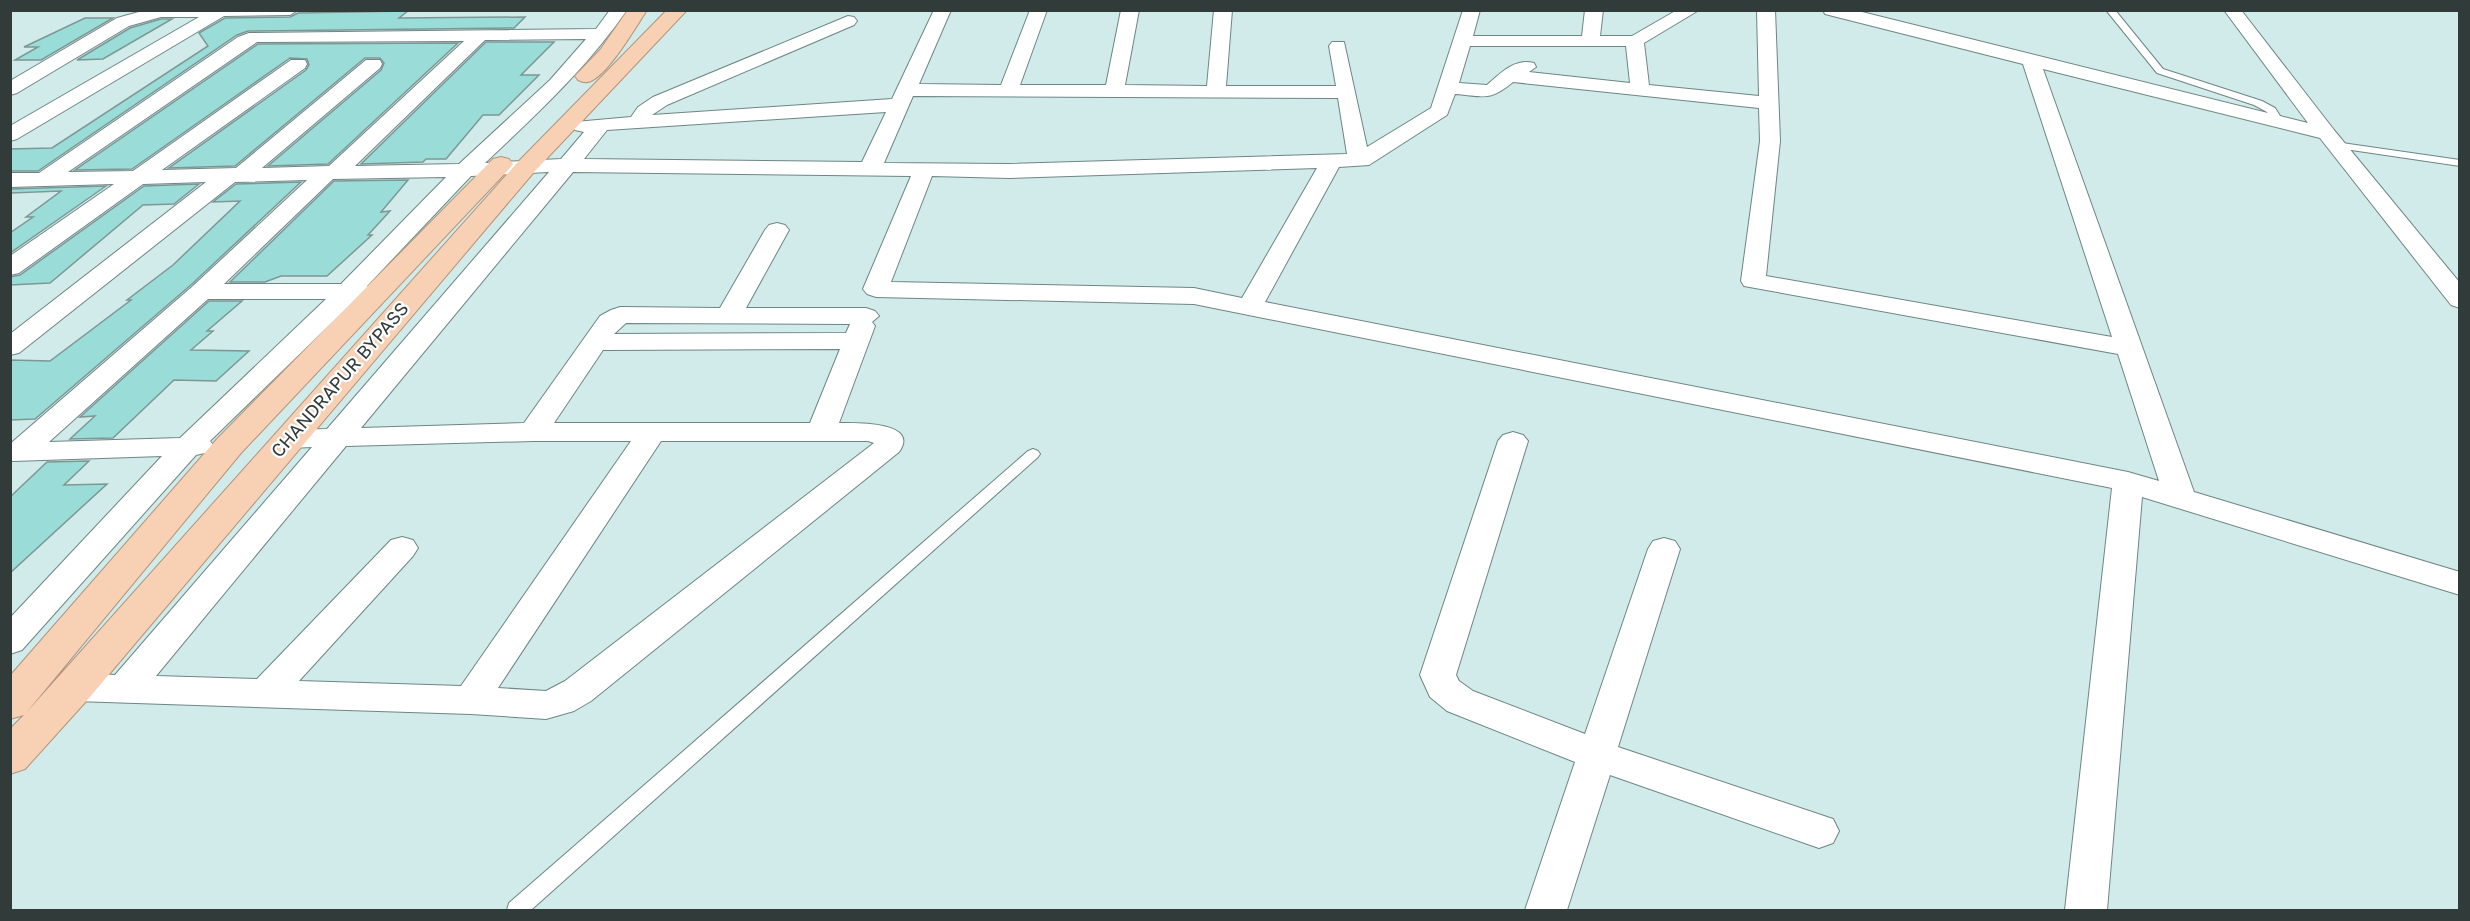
<svg xmlns="http://www.w3.org/2000/svg" width="2470" height="921" font-family="'Golos Text',sans-serif">
<style>
.building{fill:#9addd8;stroke:#7d9795;stroke-width:1.5}
.lines{fill:none;stroke-linecap:round;stroke-linejoin:round}
.service-casing{stroke:#6d8684;stroke-width:2}
.minor-casing{stroke:#6d8684;stroke-width:2}
.trunk-casing{stroke:#b1957d;stroke-width:2}
.service{fill:#fff;fill-rule:evenodd}
.minor{fill:#fff;fill-rule:evenodd}
.trunk{fill:#f8d0b4;fill-rule:evenodd}
.labels{text-anchor:middle;stroke-width:4.5;stroke-linejoin:round;paint-order:stroke}
.street-label{font-size:18px;fill:#303b3a;stroke:#fff}
</style>
<rect width="100%" height="100%" fill="#d0ebe9"/>
<g class="building">
<path d="M 408,11 L 399,18 L 525,17 L 514,28 L 248,31 L 237,35 L 38,171 L 10,171 L 10,149 L 52,148 L 208,46 L 199,33 L 225,18 L 290,17 L 298,13 Z"/>
<path d="M 85,18 L 113,18 L 41,60 L 15,60 L 38,47 L 24,47 Z"/>
<path d="M 161,19 L 172,19 L 103,59 L 77,60 L 130,28 Z"/>
<path d="M 486,42 L 554,42 L 521,75 L 539,75 L 499,115 L 483,115 L 446,159 L 426,159 L 423,162 L 361,164 Z"/>
<path d="M 458,43 L 328,164 L 268,166 L 381,70 L 384,63 L 380,58 L 365,58 L 235,166 L 169,168 L 306,70 L 309,65 L 307,59 L 290,58 L 132,169 L 75,170 L 258,44 Z"/>
<path d="M 408,180 L 381,212 L 390,211 L 368,235 L 372,235 L 327,276 L 281,276 L 265,282 L 230,282 L 334,181 Z"/>
<path d="M 301,182 L 192,284 L 35,419 L 10,420 L 10,360 L 50,361 L 131,300 L 127,300 L 173,265 L 240,201 L 213,202 L 236,184 Z"/>
<path d="M 199,184 L 174,204 L 143,205 L 50,283 L 10,285 L 10,277 L 20,275 L 144,186 Z"/>
<path d="M 106,186 L 10,253 L 10,233 L 33,217 L 26,217 L 61,191 L 10,193 L 10,189 Z"/>
<path d="M 209,301 L 242,301 L 207,331 L 213,331 L 191,350 L 249,351 L 216,381 L 174,380 L 113,438 L 70,439 L 95,416 L 80,417 Z"/>
<path d="M 89,461 L 64,485 L 107,484 L 10,573 L 10,497 L 47,462 Z"/>
</g>
<g class="lines">
<g class="service-casing">
<g id="service">
<path d="M 2106,10 L 2115,10 L 2163,69 L 2262,101 L 2275,108 L 2284,122 L 2275,124 L 2267,112 L 2254,105 L 2157,73 Z"/>
<path d="M 2335,142 L 2460,160 L 2460,166 L 2331,147 L 2331,143 Z"/>
<path d="M 1033,449 L 1038,451 L 1040,454 L 1038,457 L 531,910 L 507,910 L 509,903 L 1028,451 Z"/>
</g>
</g>
<g class="minor-casing">
<g id="minor">
<path d="M 146,10 L 298,10 L 290,15 L 224,16 L 17,139 L 10,141 L 10,126 L 199,17 L 161,17 L 129,26 L 17,93 L 10,95 L 10,81 L 117,18 Z"/>
<path d="M 610,10 L 627,10 C 587,68 536,115 485,163 L 561,159 L 584,132 L 575,130 L 572,126 L 575,122 L 631,117 L 638,107 L 653,97 L 848,16 L 854,17 L 857,21 L 854,25 L 667,105 L 652,115 L 892,99 L 934,10 L 951,10 L 919,84 L 1001,85 L 1030,10 L 1047,10 L 1020,85 L 1106,85 L 1121,10 L 1139,10 L 1125,85 L 1207,86 L 1214,10 L 1232,10 L 1226,86 L 1336,86 L 1329,46 L 1332,42 L 1344,42 L 1367,147 L 1431,108 L 1463,10 L 1480,10 L 1473,36 L 1582,36 L 1585,10 L 1603,10 L 1600,36 L 1632,36 L 1677,10 L 1699,10 L 1644,43 L 1649,85 L 1759,96 L 1757,10 L 1775,10 L 1780,141 L 1766,276 L 2112,337 L 2023,64 L 1825,14 L 1823,10 L 1854,10 L 2308,123 L 2224,10 L 2241,10 L 2334,130 L 2460,283 L 2460,308 L 2451,305 L 2320,138 L 2043,69 L 2194,492 L 2460,572 L 2460,595 L 2142,497 L 2107,910 L 2065,910 L 2112,488 L 1194,304 L 876,297 L 867,294 L 863,289 L 911,176 L 573,172 L 361,428 L 524,423 L 600,316 L 611,310 L 620,307 L 720,308 L 765,230 L 769,225 L 777,223 L 785,225 L 789,230 L 746,308 L 866,308 L 875,311 L 879,316 L 872,322 L 875,326 L 839,423 C 854,423 921,421 899,452 L 591,701 L 574,711 L 546,719 L 471,714 L 75,701 L 62,697 L 57,687 L 62,677 L 75,673 L 115,675 L 312,447 L 289,448 L 279,445 L 274,439 L 279,433 L 289,430 L 327,429 L 549,172 L 471,176 L 367,286 L 372,292 L 368,297 L 355,300 L 210,441 L 214,446 L 209,452 L 196,455 L 22,650 L 10,654 L 10,618 L 162,456 L 13,461 L 10,460 L 10,444 L 193,286 L 307,180 L 235,182 L 19,353 L 10,355 L 10,334 L 206,182 L 143,184 L 19,273 L 10,275 L 10,256 L 114,184 L 10,187 L 10,173 L 39,173 L 238,37 L 249,33 L 596,29 ZM 586,39 L 550,80 L 459,164 L 355,166 L 485,40 ZM 464,41 L 329,166 L 262,168 L 380,68 L 382,64 L 380,60 L 366,60 L 236,168 L 162,170 L 305,68 L 307,64 L 305,60 L 291,60 L 133,171 L 68,172 L 257,42 ZM 1470,46 L 1626,46 L 1630,83 L 1529,72 L 1536,67 L 1534,63 C 1514,58 1500,74 1487,85 L 1459,83 ZM 1513,82 L 1759,108 L 1760,141 L 1741,281 L 1744,286 L 2118,354 L 2159,481 L 2128,472 L 1265,302 L 1339,167 L 1369,165 L 1447,115 L 1455,94 C 1484,96 1489,102 1513,82 ZM 913,96 L 1338,98 L 1347,154 L 1009,164 L 884,163 ZM 886,112 L 862,162 L 584,159 L 607,130 ZM 1317,168 L 1242,298 L 1194,288 L 891,282 L 932,176 L 1009,178 ZM 446,177 L 341,284 L 224,284 L 333,179 ZM 208,299 L 326,299 L 180,438 L 49,442 ZM 626,323 L 850,324 L 846,333 L 614,334 ZM 840,349 L 810,423 L 554,423 L 603,350 ZM 533,441 L 631,441 L 461,686 L 299,681 L 413,556 L 418,548 L 413,540 L 402,537 L 391,540 L 257,679 L 156,676 L 346,446 ZM 661,441 L 868,441 L 874,443 L 565,681 L 546,691 L 498,688 Z"/>
<path d="M 1513,432 L 1523,435 L 1528,441 L 1456,675 L 1459,681 L 1473,691 L 1585,734 L 1648,549 L 1653,541 L 1664,538 L 1675,541 L 1680,549 L 1618,747 L 1833,819 L 1839,831 L 1833,843 L 1819,848 L 1610,775 L 1567,910 L 1525,910 L 1575,762 L 1447,711 L 1430,697 L 1420,675 L 1498,441 L 1503,435 Z"/>
</g>
</g>
<g class="trunk-casing">
<g id="trunk">
<path d="M 628,10 L 647,10 C 635,28 610,72 591,81 C 587,83 582,82 578,80 L 575,76 L 600,50 Z"/>
<path d="M 667,10 L 687,10 L 534,172 L 89,698 L 25,769 L 10,774 L 10,729 L 24,715 L 10,719 L 10,676 L 217,439 L 493,159 L 501,157 L 509,159 L 513,164 L 509,169 L 241,453 L 26,713 L 518,162 Z"/>
</g>
</g>
<use href="#service" class="service"/>
<use href="#minor" class="minor"/>
<use href="#trunk" class="trunk"/>
</g>
<g class="labels">
<g class="street-label">
<text transform="translate(340 380) rotate(-49)" y="6">CHANDRAPUR BYPASS</text>
</g>
</g>
<rect width="2470" height="921" fill="none" stroke="#303b3a" stroke-width="24"/>
</svg>
